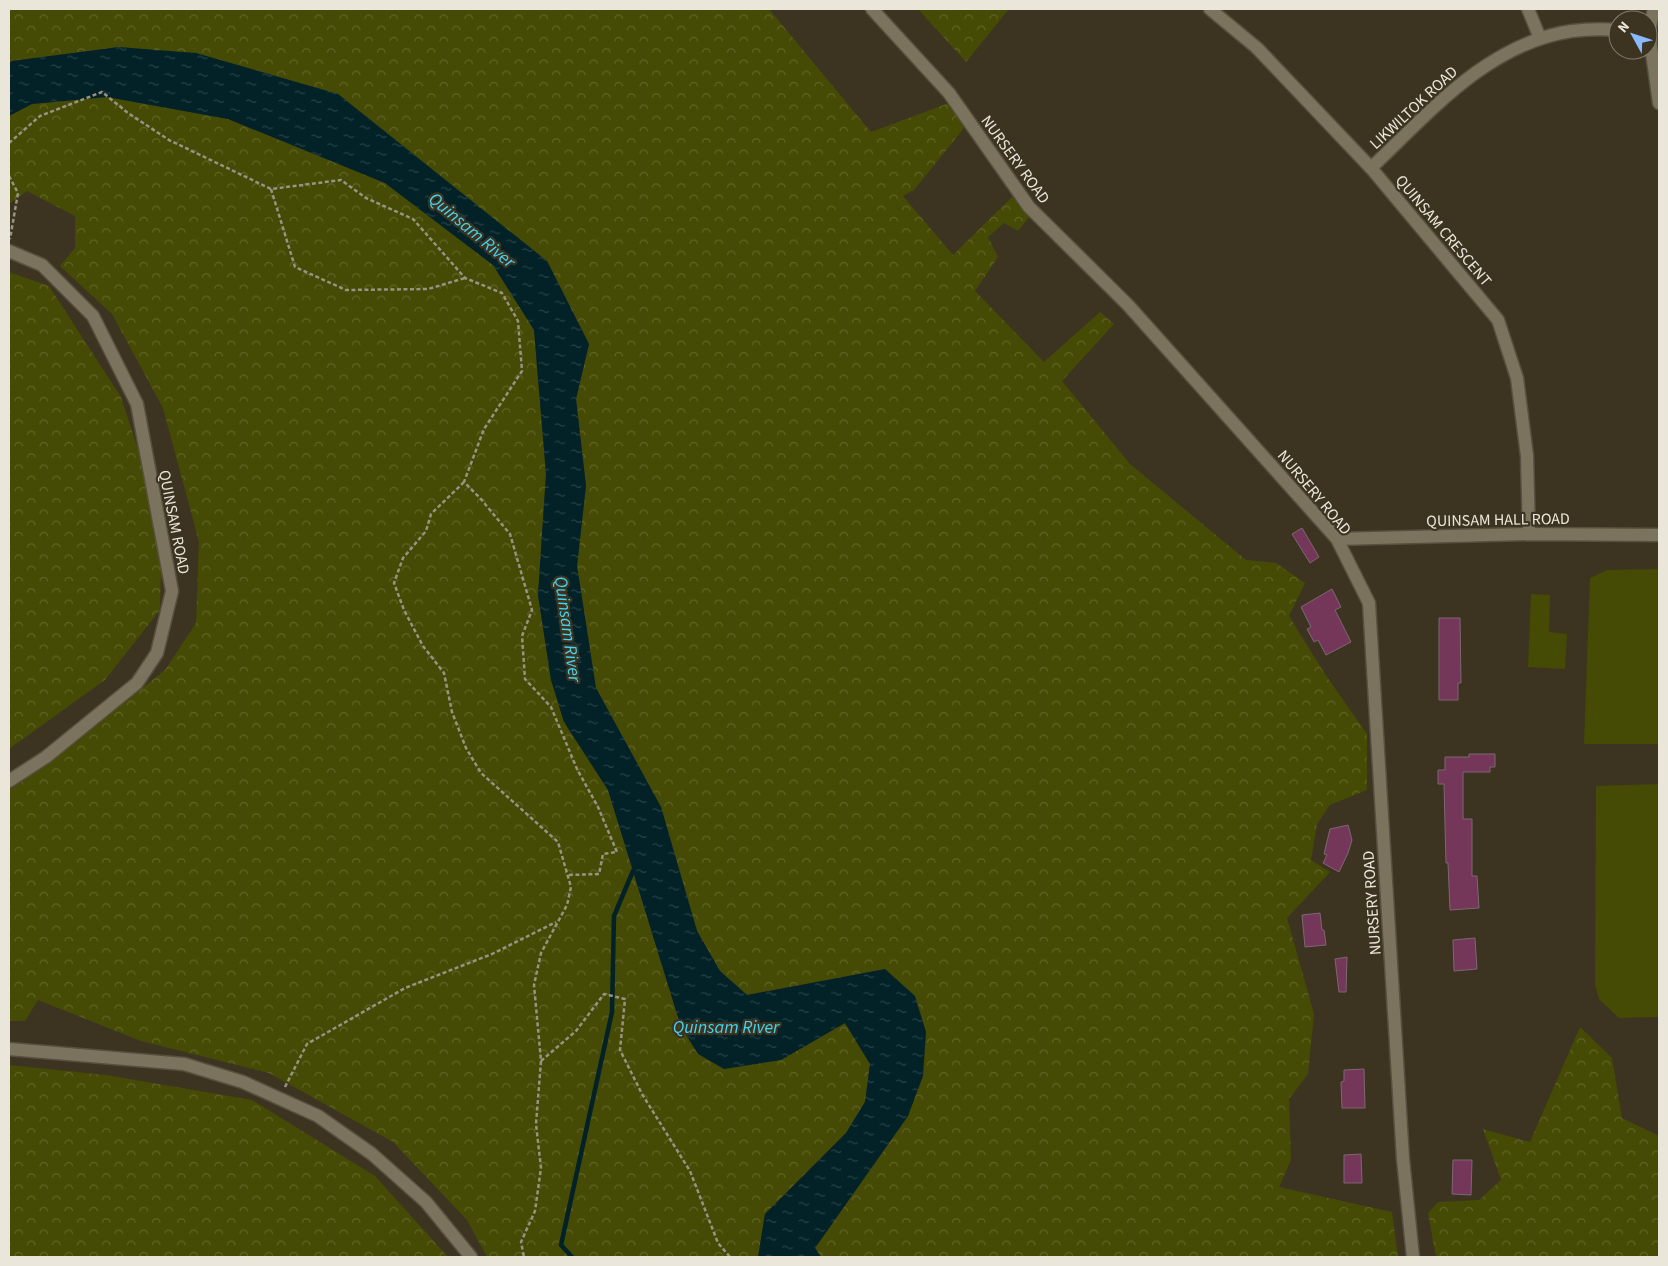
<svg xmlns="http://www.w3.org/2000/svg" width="1668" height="1266" font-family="'Source Sans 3',sans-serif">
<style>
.forest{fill:url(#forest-crowns)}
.park{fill:#454a04}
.water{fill:url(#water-ripples)}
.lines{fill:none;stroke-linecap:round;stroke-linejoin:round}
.stream{stroke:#022228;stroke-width:4.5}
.building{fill:#74375a;stroke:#7d6773}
.minor-casing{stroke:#57503f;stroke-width:15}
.path{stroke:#999384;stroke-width:2.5;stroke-dasharray:4 2.5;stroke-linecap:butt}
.minor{stroke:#7c735e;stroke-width:12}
.labels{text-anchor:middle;stroke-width:4.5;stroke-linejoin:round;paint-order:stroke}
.street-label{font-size:16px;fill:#ebe6da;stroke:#3c3421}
.water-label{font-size:18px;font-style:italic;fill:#41d4f1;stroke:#3c3421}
</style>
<defs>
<pattern id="forest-crowns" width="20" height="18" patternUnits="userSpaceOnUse" patternTransform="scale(1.25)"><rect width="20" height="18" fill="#454a04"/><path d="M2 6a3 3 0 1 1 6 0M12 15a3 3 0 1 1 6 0" fill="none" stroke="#606428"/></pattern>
<pattern id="water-ripples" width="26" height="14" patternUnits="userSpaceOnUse" patternTransform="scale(1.25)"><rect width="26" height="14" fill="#022228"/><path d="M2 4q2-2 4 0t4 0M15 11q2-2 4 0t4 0" fill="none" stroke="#274247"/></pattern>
</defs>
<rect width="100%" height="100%" fill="#3c3421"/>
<g class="forest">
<path d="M 9,9 L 769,9 L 871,132 L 949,103 L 964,128 L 914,190 L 903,196 L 953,255 L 1012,197 L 1029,217 L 1018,231 L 1004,223 L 988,237 L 998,257 L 975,291 L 1044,362 L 1100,312 L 1114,324 L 1062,381 L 1130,464 L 1246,560 L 1276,563 L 1305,583 L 1289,616 L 1325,674 L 1367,734 L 1367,790 L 1330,805 L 1317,824 L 1311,860 L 1330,872 L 1287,918 L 1314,1014 L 1308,1074 L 1289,1099 L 1291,1160 L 1279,1187 L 1392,1212 L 1398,1257 L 821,1257 L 815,1248 L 908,1116 L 885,970 L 747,995 L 720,971 L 697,931 L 661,807 L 596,688 L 577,566 L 586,486 L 576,399 L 589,344 L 547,261 L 119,47 L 12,61 L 9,63 Z"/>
<path d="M 918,9 L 1009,9 L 966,62 Z"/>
<path d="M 107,97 L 228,119 L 385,183 L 493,265 L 534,330 L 546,474 L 538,595 L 551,680 L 564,722 L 608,790 L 681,1027 L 781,1060 L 845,1023 L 870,1064 L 865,1102 L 846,1133 L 765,1214 L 758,1257 L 487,1257 L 467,1220 L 393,1142 L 269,1073 L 141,1041 L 38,1000 L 25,1021 L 9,1021 L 9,790 L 51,762 L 165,670 L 196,623 L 199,542 L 163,408 L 112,314 L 60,266 L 75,248 L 75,216 L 27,191 L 9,204 L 9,116 L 32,104 Z"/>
<path d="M 9,272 L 49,286 L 121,397 L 162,523 L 160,610 L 105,680 L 9,749 Z"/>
<path d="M 1580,1027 L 1612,1058 L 1622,1118 L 1659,1136 L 1659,1257 L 1436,1257 L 1428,1213 L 1438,1202 L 1479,1200 L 1501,1180 L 1483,1129 L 1530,1142 Z"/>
<path d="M 9,1065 L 106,1075 L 252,1100 L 375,1176 L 448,1257 L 9,1257 Z"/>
</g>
<g class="park">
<path d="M 1659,569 L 1659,744 L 1584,744 L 1590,578 L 1607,570 Z"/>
<path d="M 1531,594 L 1550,595 L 1549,632 L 1567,634 L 1565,669 L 1528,667 Z"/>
<path d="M 1659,784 L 1659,1017 L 1619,1018 L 1599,999 L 1595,985 L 1596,786 Z"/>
</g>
<path class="water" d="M 119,47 L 196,53 L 338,94 L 547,261 L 589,344 L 576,399 L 586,486 L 577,566 L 596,688 L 661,807 L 697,931 L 720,971 L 747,995 L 885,969 L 915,996 L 926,1032 L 923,1076 L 908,1116 L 815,1248 L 821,1257 L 758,1257 L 765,1214 L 846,1133 L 865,1102 L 870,1064 L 845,1023 L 781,1060 L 724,1069 L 698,1054 L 681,1027 L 608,790 L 564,722 L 551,680 L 538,595 L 546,474 L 534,330 L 493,265 L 385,183 L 228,119 L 107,97 L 32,104 L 9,116 L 9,63 L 12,61 Z"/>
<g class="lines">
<path class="stream" d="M 572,1257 L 561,1245 L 612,1012 L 614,916 L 633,871"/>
</g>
<g class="building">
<path d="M 1302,528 L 1319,557 L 1310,563 L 1292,534 Z"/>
<path d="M 1332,589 L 1341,607 L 1335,610 L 1351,642 L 1326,655 L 1318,640 L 1314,642 L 1307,629 L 1311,627 L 1301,607 Z"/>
<path d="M 1439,618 L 1460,618 L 1461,683 L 1458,683 L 1458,700 L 1439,700 Z"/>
<path d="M 1469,754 L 1495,754 L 1495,767 L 1490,767 L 1490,772 L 1463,772 L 1463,819 L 1472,819 L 1472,876 L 1477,876 L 1479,908 L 1450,910 L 1448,863 L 1446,863 L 1444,784 L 1438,784 L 1438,770 L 1445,770 L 1445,757 L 1469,757 Z"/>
<path d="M 1348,825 L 1352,840 L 1348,853 L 1339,872 L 1323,863 L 1327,855 L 1324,854 L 1330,829 Z"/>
<path d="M 1320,913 L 1322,930 L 1324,930 L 1326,945 L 1305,947 L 1302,915 Z"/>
<path d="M 1475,938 L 1477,969 L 1454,971 L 1453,940 Z"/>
<path d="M 1347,957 L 1346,992 L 1339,992 L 1335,959 Z"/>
<path d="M 1364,1069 L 1365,1108 L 1342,1108 L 1341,1082 L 1344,1081 L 1344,1070 Z"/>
<path d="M 1361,1154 L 1362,1183 L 1344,1183 L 1344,1155 Z"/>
<path d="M 1453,1160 L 1472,1160 L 1471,1195 L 1452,1194 Z"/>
</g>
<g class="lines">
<g class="minor-casing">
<g id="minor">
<path d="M 872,9 L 949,93 L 1029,207 L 1128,305 L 1337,539 L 1369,603 L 1403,1159 L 1413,1257"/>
<path d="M 1210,9 L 1257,48 L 1371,168 L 1498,320 L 1517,378 L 1527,456 L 1529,534"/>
<path d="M 1528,9 L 1540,38"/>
<path d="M 1654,9 L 1649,32 L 1659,103"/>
<path d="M 1371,168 C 1429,113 1488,43 1572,31 C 1588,29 1603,29 1618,30"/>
<path d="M 9,251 L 42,265 L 93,316 L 137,404 L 172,591 L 157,653 L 137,683 L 46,757 L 9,781"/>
<path d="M 1337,539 L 1529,534 L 1659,535"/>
<path d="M 9,1049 L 184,1064 L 243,1082 L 318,1116 L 372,1154 L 426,1202 L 471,1257"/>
</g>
</g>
<g class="path">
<path d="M 9,143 L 40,116 L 102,92 L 128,113 L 169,140 L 271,189 L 341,180 L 366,198 L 413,219 L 465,278 L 502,293 L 518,321 L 522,371 L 484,429 L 464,482 L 480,498 L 510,534 L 532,610 L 522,636 L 525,679 L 551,707 L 577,769 L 598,807 L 617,852 L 603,854 L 599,874 L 568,875"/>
<path d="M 9,176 L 18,193 L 10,239"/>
<path d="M 271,189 L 295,267 L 346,290 L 428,289 L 465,278"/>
<path d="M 464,482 L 431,514 L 426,531 L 403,558 L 394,583 L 404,610 L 423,646 L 444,673 L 452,712 L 466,748 L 481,773 L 558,842 L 571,887 L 567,905 L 541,953 L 534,985 L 541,1061 L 536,1124 L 541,1168 L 535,1211 L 521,1242 L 524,1257"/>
<path d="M 541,1061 L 576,1031 L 604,994 L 625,999 L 620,1050 L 642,1094 L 690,1171 L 718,1243 L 730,1257"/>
<path d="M 285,1087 L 307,1044 L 405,988 L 492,954 L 556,922"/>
</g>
<use href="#minor" class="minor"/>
</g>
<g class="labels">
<g class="street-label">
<text transform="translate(1413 107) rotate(-43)" y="6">LIKWILTOK ROAD</text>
<text transform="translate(1016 159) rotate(54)" y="6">NURSERY ROAD</text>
<text transform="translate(1444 230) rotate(50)" y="6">QUINSAM CRESCENT</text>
<text transform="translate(1315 492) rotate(50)" y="6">NURSERY ROAD</text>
<text transform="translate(1498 519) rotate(-1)" y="6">QUINSAM HALL ROAD</text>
<text transform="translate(175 522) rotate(79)" y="6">QUINSAM ROAD</text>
<text transform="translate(1371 903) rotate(-94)" y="6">NURSERY ROAD</text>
</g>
<g class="water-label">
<text transform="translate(472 230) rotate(40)" y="6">Quinsam River</text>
<text transform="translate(568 629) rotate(82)" y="6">Quinsam River</text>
<text x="726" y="1033">Quinsam River</text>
</g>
</g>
<rect width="1668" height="1266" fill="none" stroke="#ebe6da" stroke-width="20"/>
<g transform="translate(1633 35) rotate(310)"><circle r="24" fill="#3c3421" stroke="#827b6b"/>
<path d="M0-4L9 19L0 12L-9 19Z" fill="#88bafc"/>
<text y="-8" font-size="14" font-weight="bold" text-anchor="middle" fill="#ebe6da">N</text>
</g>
</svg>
